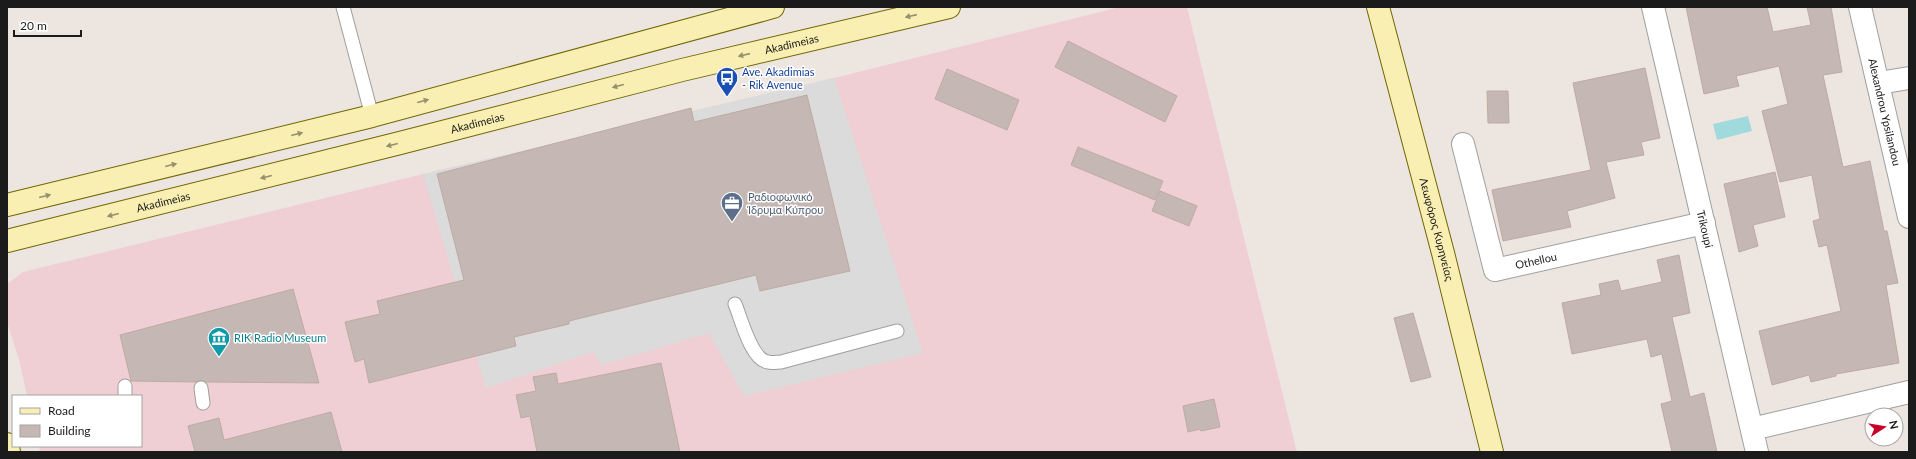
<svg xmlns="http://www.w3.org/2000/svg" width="1916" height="459" font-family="Lato,sans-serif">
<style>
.commercial{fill:#efcfd4}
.parking{fill:#dbdbdb}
.water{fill:#a0dadc}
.building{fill:#c4b7b4;stroke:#bfaaa3}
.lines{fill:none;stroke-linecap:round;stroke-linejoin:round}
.lane-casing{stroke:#9f9f9f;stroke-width:15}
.street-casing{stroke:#9f9f9f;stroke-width:24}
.secondary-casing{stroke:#706704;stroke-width:24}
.lane{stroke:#fff;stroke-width:13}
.street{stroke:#fff;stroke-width:22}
.secondary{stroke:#f9efb2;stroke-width:22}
.oneway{fill:#95906e}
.labels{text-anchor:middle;stroke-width:3;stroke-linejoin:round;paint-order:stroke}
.street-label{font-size:11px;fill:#1b1b1b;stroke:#fff}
.transit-label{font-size:11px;fill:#164399;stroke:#fff;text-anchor:start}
.service-label{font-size:11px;fill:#4e5e75;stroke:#fff;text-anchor:start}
.culture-label{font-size:11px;fill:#0d838f;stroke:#fff;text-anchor:start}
</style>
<rect width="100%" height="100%" fill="#ede6e0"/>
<path class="commercial" d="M 1120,7 L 1187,7 L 1297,452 L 40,452 L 39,446 L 141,446 L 141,396 L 27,396 L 19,360 L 7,322 L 7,284 L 23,272 L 423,174 L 834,78 Z"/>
<path class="parking" d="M 834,78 L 923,353 L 744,396 L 709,333 L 601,365 L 593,352 L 486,388 L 423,174 Z"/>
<path class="water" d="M 1748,116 L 1752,131 L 1717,140 L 1713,124 Z"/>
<g class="building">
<path d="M 1686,7 L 1767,7 L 1773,32 L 1811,25 L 1807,7 L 1831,7 L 1842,72 L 1823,75 L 1843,167 L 1870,161 L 1884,231 L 1887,231 L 1898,283 L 1886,285 L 1899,363 L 1836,374 L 1836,376 L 1811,382 L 1809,375 L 1772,385 L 1759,331 L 1841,311 L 1827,245 L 1819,247 L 1813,221 L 1820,219 L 1812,175 L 1780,182 L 1762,111 L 1788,104 L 1779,66 L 1736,76 L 1739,86 L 1704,94 Z"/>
<path d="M 1068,41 L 1177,96 L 1165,122 L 1055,67 Z"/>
<path d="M 1645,68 L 1660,138 L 1641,142 L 1644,155 L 1606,162 L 1615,198 L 1567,211 L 1571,227 L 1503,241 L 1492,190 L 1591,170 L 1573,83 Z"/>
<path d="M 947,69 L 1019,100 L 1007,130 L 935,99 Z"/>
<path d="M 1487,91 L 1508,91 L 1509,123 L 1488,123 Z"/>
<path d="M 807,95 L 850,271 L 760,291 L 756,275 L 569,321 L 569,324 L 514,337 L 516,346 L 369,383 L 364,359 L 355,362 L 345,322 L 380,314 L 377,301 L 464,280 L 437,174 L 691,108 L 694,122 Z"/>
<path d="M 1078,147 L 1163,181 L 1155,200 L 1071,165 Z"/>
<path d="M 1775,172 L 1785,217 L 1753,225 L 1758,246 L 1739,252 L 1724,184 Z"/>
<path d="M 1160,191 L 1197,206 L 1189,226 L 1152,211 Z"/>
<path d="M 1679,255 L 1690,313 L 1672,317 L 1690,397 L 1704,393 L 1717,452 L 1672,452 L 1661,404 L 1672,401 L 1662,354 L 1651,357 L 1647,339 L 1572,354 L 1562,303 L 1601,295 L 1599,284 L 1618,280 L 1621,291 L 1662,282 L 1657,260 Z"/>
<path d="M 293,289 L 319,383 L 206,382 L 200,380 L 196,382 L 131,381 L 120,335 Z"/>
<path d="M 1413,313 L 1431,377 L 1411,382 L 1394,318 Z"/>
<path d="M 661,363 L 680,452 L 537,452 L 530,416 L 521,418 L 516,395 L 536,391 L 533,377 L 556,373 L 558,384 Z"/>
<path d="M 1214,399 L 1220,427 L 1201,431 L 1200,429 L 1188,432 L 1183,406 Z"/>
<path d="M 331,412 L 342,452 L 195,452 L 188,426 L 219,418 L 224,440 Z"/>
</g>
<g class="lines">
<g class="lane-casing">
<g id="lane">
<path d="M 343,7 L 372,116"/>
<path d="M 735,304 C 741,318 751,360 768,362 C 772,363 777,362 781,362 L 897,331"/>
<path d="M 201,388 L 203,403"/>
<path d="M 125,396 L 125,386"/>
</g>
</g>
<g class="street-casing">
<g id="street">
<path id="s1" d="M 1653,7 L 1757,452"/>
<path id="s2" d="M 1860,7 L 1909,217"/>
<path d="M 1879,83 L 1909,78"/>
<path id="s3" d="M 1463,144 L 1495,270 L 1704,223"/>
<path d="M 1752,429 L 1909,392"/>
</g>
</g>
<g class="secondary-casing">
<g id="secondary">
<path id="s4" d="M 1378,7 L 1443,253 L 1492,452"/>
<path d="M 7,205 L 372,116 L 773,7"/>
<path id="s5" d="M 7,241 L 400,143 L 682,70 L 949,7"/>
<path d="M 7,444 L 9,452"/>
</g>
</g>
<use href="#lane" class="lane"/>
<use href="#street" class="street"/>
<use href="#secondary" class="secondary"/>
</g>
<defs><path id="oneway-solid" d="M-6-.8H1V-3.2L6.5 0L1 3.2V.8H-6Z"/></defs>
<g class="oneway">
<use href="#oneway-solid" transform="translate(911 16) rotate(167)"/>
<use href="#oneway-solid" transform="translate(744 55) rotate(167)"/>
<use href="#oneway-solid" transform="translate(618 86) rotate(165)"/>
<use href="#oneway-solid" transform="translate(423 101) rotate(-15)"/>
<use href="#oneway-solid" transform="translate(297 134) rotate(-14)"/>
<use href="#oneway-solid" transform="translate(392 145) rotate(166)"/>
<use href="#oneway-solid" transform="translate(171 165) rotate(-14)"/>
<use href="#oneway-solid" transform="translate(266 177) rotate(166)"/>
<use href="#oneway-solid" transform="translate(45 196) rotate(-14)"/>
<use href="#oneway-solid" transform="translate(113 215) rotate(166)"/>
</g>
<defs>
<g id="bus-pin" transform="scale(1.15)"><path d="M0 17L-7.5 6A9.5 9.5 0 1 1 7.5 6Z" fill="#1a4fb4" stroke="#fff"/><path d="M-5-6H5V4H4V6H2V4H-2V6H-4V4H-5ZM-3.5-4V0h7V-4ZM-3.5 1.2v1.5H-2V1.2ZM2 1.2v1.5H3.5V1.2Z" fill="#fff"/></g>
<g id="office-pin" transform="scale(1.15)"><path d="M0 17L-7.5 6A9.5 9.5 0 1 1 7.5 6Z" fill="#5c6f8a" stroke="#fff"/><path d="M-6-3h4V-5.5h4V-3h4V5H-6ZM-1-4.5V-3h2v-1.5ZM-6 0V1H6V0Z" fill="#fff"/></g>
<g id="museum-pin" transform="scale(1.15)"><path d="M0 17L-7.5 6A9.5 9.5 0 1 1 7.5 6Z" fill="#0f9aa8" stroke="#fff"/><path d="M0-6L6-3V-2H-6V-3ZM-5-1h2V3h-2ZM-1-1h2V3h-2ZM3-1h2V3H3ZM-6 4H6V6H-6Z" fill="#fff"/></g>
</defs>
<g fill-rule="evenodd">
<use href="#bus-pin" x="727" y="78"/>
<use href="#office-pin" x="732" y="203"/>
<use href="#museum-pin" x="219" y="338"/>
</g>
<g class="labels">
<g class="street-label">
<text dy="4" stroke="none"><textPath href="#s5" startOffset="809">Akadimeias</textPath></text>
<text dy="4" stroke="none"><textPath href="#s2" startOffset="108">Alexandrou Ypsilandou</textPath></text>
<text dy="4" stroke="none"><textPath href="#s5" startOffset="485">Akadimeias</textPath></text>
<text dy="4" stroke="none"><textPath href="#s5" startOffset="161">Akadimeias</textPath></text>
<text dy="4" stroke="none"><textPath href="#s4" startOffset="230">Λεωφόρος Κυρηνείας</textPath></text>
<text dy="4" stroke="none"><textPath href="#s1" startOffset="228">Trikoupi</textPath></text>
<text dy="4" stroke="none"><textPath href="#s3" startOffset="172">Othellou</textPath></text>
</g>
<g class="transit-label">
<text x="742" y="76">Ave. Akadimias<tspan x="742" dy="13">- Rik Avenue</tspan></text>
</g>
<g class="service-label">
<text x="748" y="201">Ραδιοφωνικό<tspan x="748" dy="13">Ίδρυμα Κύπρου</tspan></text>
</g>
<g class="culture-label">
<text x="234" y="342">RIK Radio Museum</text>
</g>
</g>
<rect width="1916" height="459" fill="none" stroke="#1b1b1b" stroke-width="16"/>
<rect x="12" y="395" width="130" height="52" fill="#ffffff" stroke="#a4a4a4"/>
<rect x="20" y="408" width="20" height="6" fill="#f9efb2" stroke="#a4a4a4"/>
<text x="48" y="415" font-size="12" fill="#1b1b1b">Road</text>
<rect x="20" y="425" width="20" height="12" fill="#c4b7b4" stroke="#a4a4a4"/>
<text x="48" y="435" font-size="12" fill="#1b1b1b">Building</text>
<g transform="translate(1884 427) rotate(78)"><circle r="19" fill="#ffffff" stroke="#a4a4a4"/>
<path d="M0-3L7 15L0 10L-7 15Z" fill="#c70027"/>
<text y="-6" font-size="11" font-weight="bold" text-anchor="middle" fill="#1b1b1b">N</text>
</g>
<path d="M14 30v6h67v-6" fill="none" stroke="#1b1b1b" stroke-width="2"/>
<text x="20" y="30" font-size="12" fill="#1b1b1b" stroke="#ffffff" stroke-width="3" paint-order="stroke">20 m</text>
</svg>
